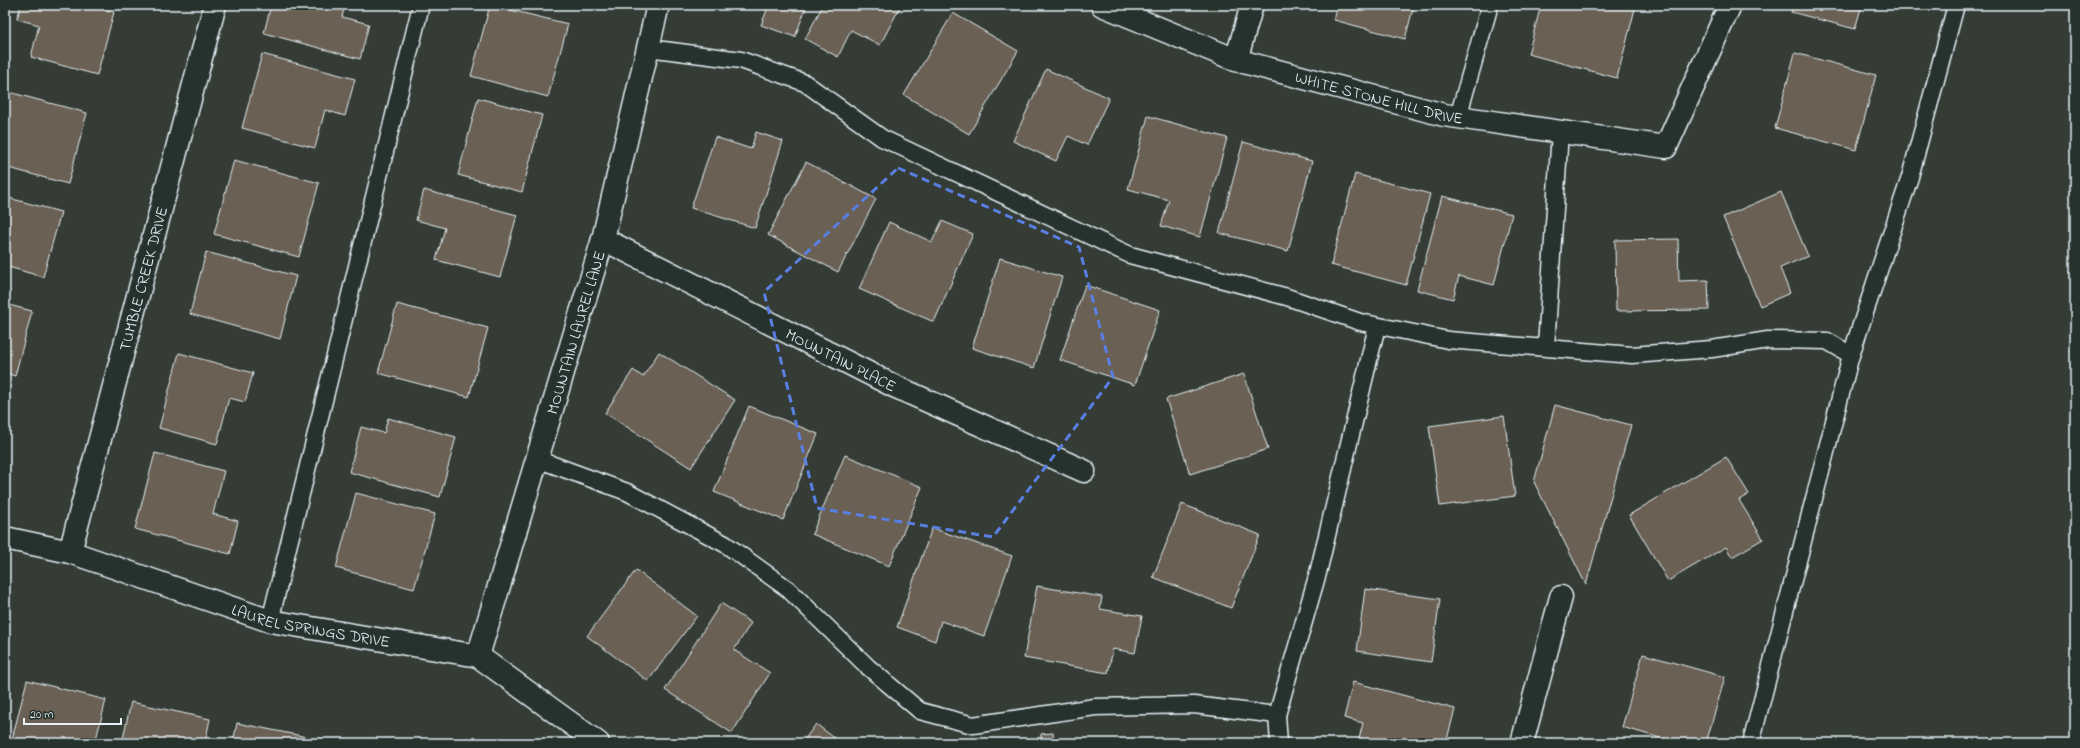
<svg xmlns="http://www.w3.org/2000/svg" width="2080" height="748" font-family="'Indie Flower',sans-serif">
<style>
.building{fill:#6a6053;stroke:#e8f1f8}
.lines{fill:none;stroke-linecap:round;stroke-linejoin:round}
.lane-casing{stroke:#e8f1f8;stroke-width:19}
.street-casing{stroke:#e8f1f8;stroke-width:25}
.secondary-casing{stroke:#e8f1f8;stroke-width:25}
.lane{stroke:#26332d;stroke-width:16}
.street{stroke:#26332d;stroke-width:22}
.secondary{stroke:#26332d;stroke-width:22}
.marked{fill:none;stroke:#5a7fe2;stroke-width:3;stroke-dasharray:8 5;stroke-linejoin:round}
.labels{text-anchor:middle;stroke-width:3;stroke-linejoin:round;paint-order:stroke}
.street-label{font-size:16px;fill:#e8f1f8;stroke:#26332d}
</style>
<rect width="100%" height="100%" fill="#343c35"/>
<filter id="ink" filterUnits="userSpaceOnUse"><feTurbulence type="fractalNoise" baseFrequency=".025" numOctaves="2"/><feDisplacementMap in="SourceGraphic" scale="8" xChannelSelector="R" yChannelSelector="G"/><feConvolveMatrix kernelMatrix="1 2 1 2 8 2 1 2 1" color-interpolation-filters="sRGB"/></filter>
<g filter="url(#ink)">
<g class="building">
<path d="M 21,5 L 88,5 L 114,12 L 97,75 L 31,57 L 39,25 L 17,19 Z"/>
<path d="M 271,5 L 345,5 L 342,17 L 369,24 L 360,59 L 264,33 Z"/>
<path d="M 490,5 L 568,24 L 548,97 L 471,76 Z"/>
<path d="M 769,5 L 807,5 L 795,37 L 761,25 Z"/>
<path d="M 823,5 L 901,5 L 880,45 L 851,30 L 838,57 L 805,39 Z"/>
<path d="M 1338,5 L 1414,5 L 1405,39 L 1334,20 Z"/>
<path d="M 1541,5 L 1636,5 L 1617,78 L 1528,54 Z"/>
<path d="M 1793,5 L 1862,5 L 1855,29 L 1791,12 Z"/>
<path d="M 953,13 L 1018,51 L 969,134 L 904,95 Z"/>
<path d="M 1795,53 L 1876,75 L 1856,150 L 1775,128 Z"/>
<path d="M 262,54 L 355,79 L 345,116 L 325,110 L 315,148 L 242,128 Z"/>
<path d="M 1046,69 L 1109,98 L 1087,145 L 1068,136 L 1056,161 L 1013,141 Z"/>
<path d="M 5,91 L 87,113 L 68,184 L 5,167 Z"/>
<path d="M 478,98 L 542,115 L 522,192 L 458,175 Z"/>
<path d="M 1148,116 L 1227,138 L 1200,237 L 1161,226 L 1169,200 L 1128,189 Z"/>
<path d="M 756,132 L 783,141 L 755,228 L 691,208 L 715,137 L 751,149 Z"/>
<path d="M 1243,142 L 1312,161 L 1288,251 L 1219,233 Z"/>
<path d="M 234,160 L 319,183 L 299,257 L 214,234 Z"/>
<path d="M 806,162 L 876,199 L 838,272 L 768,235 Z"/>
<path d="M 1355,174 L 1430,194 L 1406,285 L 1331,265 Z"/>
<path d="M 424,190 L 517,215 L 500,277 L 436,260 L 445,228 L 416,220 Z"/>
<path d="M 1781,192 L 1808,256 L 1780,268 L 1790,293 L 1760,306 L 1723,217 Z"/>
<path d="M 1442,196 L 1512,214 L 1494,285 L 1459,276 L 1453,299 L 1417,290 Z"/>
<path d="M 5,197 L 61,212 L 43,277 L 5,266 Z"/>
<path d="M 942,221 L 973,234 L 934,322 L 859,289 L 889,222 L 932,242 Z"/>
<path d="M 1678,239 L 1679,281 L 1708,280 L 1709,310 L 1616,311 L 1615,240 Z"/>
<path d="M 206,252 L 296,276 L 280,339 L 190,314 Z"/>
<path d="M 1000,258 L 1062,277 L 1034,368 L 972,348 Z"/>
<path d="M 1085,285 L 1160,310 L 1135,385 L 1060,360 Z"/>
<path d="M 5,304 L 32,311 L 15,376 L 5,373 Z"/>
<path d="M 397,304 L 488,328 L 469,397 L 378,373 Z"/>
<path d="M 659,352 L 735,400 L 691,468 L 605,413 L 633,370 L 643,377 Z"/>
<path d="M 179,353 L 253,373 L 245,402 L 229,398 L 217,444 L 159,428 Z"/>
<path d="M 1244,374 L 1268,449 L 1190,474 L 1166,399 Z"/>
<path d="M 1555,405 L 1631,425 L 1586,585 L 1534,482 Z"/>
<path d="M 749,406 L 818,434 L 783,520 L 714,492 Z"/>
<path d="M 1504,416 L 1515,496 L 1440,506 L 1429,426 Z"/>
<path d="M 388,418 L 456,437 L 440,497 L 349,472 L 361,427 L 384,433 Z"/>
<path d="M 155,453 L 224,471 L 213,514 L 238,521 L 230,554 L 135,529 Z"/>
<path d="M 845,455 L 922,487 L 889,566 L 812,534 Z"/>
<path d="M 1726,457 L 1749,494 L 1739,500 L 1763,539 L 1732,557 L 1726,547 L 1668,581 L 1629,515 Z"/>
<path d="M 356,493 L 435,514 L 414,589 L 336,568 Z"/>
<path d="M 1182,504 L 1260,535 L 1231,608 L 1153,577 Z"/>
<path d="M 932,528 L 1012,556 L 984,636 L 941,621 L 935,641 L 897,627 Z"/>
<path d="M 636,570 L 697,616 L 648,681 L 587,636 Z"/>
<path d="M 1037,586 L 1102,597 L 1100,609 L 1142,616 L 1135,653 L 1113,649 L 1108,673 L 1024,658 Z"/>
<path d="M 1365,589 L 1440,599 L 1431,662 L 1357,651 Z"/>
<path d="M 721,603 L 751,623 L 734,650 L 770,673 L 732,733 L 665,690 Z"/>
<path d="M 1643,654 L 1725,677 L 1706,743 L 1677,743 L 1622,727 Z"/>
<path d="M 27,680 L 106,700 L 95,743 L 11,743 Z"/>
<path d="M 1353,682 L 1455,709 L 1446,743 L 1358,743 L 1363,723 L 1344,718 Z"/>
<path d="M 131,702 L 210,719 L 205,743 L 122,743 Z"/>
<path d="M 237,723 L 317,739 L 316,743 L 233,743 Z"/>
<path d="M 816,724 L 841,743 L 802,743 Z"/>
<path d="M 1053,733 L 1054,743 L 1041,743 L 1041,734 Z"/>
</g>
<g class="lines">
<g class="lane-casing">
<g id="lane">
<path d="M 648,48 L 741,60 L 805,83 L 882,138 L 1130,255 L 1287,297 L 1360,322 L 1448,340 L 1632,355 L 1712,349 L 1768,340 L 1827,341 L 1851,355 L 1751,743"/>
<path d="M 1458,117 L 1490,5"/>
<path d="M 1546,347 L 1560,132"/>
<path d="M 1851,355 L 1910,177 L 1956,5"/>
<path d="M 537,459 L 627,492 L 725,544 L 788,589 L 868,667 L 920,711 L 973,725 L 1095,707 L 1194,705 L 1277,715 L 1318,573 L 1377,326"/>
<path d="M 270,621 L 421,5"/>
<path d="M 1277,715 L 1279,743"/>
</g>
</g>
<g class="street-casing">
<g id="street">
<path id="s1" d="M 1102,5 L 1236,60 L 1444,115 L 1666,147 L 1730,5"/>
<path d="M 1236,60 L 1252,5"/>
<path id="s2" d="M 603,239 L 894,386 L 1084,471"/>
<path id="s3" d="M 70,552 L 215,5"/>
<path d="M 1522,743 L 1561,597"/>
</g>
</g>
<g class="secondary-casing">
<g id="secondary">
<path id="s4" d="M 5,538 L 70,552 L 270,621 L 478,656 L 598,743"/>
<path id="s5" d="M 478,656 L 603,239 L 658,5"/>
</g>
</g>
<use href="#lane" class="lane"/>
<use href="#street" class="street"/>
<use href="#secondary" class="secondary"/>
</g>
</g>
<path class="marked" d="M 898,168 L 1079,247 L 1113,377 L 993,537 L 817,508 L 764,292 Z"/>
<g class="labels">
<g class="street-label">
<text dy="6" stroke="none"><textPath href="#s1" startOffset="293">WHITE STONE HILL DRIVE</textPath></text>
<text dy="6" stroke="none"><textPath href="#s3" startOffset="283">TUMBLE CREEK DRIVE</textPath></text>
<text dy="6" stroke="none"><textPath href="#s5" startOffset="338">MOUNTAIN LAUREL LANE</textPath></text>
<text dy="6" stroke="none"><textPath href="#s2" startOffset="267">MOUNTAIN PLACE</textPath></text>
<text dy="6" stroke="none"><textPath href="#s4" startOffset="319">LAUREL SPRINGS DRIVE</textPath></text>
</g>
</g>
<rect width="2080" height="748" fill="none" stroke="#26332d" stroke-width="20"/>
<rect x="10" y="10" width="2060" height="728" fill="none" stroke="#e8f1f8" stroke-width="1.5" filter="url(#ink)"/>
<path d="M24 718v6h97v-6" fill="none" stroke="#e8f1f8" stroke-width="2"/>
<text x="30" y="718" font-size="12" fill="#e8f1f8" stroke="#26332d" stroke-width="3" paint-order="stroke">20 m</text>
</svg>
